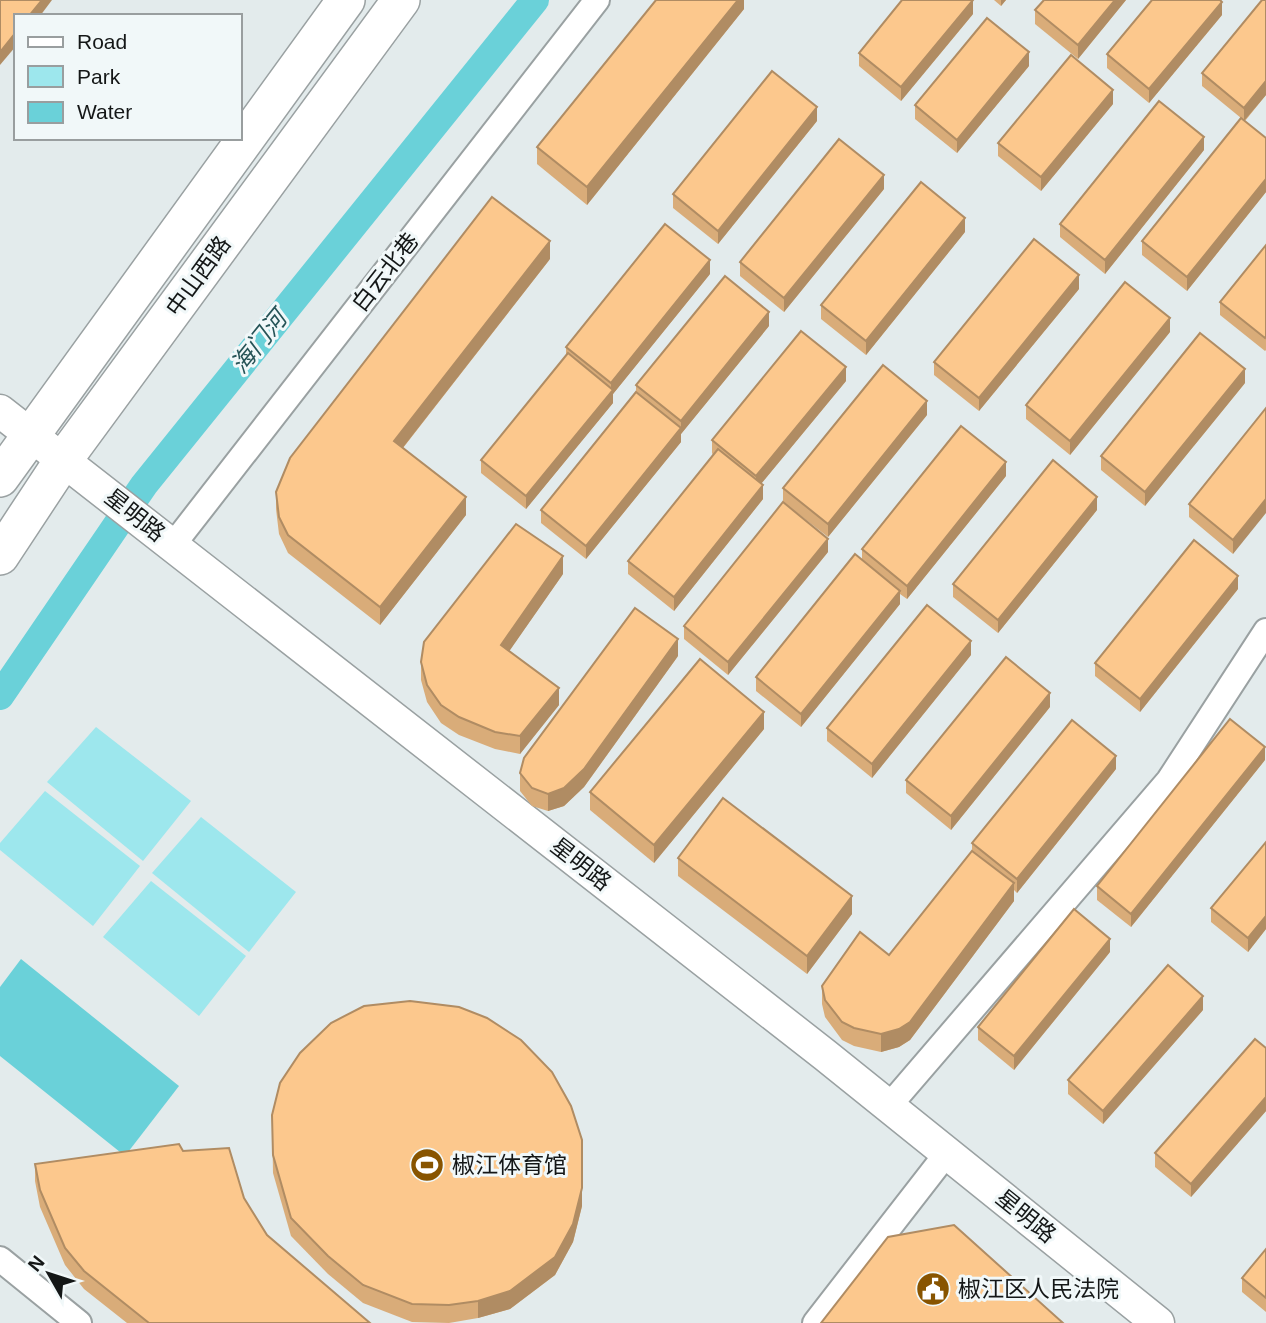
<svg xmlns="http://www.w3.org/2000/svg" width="1266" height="1323" font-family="Helvetica,'Noto Sans SC',sans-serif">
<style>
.green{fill:#9de7ed}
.water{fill:#6ad1d9}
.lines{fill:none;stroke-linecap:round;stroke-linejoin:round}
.canal{stroke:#6ad1d9;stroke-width:28}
.minor-casing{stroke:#9aa1a2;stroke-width:28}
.tertiary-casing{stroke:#9aa1a2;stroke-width:35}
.secondary-casing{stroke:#9aa1a2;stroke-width:40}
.minor{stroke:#fff;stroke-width:24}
.tertiary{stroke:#fff;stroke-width:32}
.secondary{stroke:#fff;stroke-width:37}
.wall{fill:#d9ac79}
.shaded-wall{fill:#b08c63}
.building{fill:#fcc88d;stroke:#b08c63;stroke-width:2}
.labels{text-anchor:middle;stroke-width:6;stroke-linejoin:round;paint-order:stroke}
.street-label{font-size:23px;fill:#141717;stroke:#f1f8f9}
.poi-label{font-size:23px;fill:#141717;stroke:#f1f8f9;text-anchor:start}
.water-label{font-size:24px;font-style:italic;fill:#265457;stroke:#f1f8f9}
</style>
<rect width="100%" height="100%" fill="#e3ebec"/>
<g class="green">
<path d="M 96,727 L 191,801 L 143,861 L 47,782 Z"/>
<path d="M 45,791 L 140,866 L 93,926 L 0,850 L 0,843 Z"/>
<path d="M 201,817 L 296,892 L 249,952 L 152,873 Z"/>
<path d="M 151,881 L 246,956 L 199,1016 L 103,937 Z"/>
</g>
<path class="water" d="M 21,959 L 179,1086 L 125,1156 L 0,1056 L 0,987 Z"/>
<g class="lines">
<path class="canal" d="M 0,696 L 144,485 L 535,0"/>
<g class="minor-casing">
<g id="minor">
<path d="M 173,545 L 597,0"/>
<path d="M 889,1106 L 1169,780 L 1266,631"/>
<path d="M 0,1259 L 79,1323"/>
<path d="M 815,1323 L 947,1153"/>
</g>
</g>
<g class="tertiary-casing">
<path id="tertiary" d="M 0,411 L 825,1055 L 1158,1323"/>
</g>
<g class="secondary-casing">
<g id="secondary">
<path d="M 0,478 L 346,0"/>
<path d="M 0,556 L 64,459 L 401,0"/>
</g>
</g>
<use href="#minor" class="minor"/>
<use href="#tertiary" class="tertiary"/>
<use href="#secondary" class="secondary"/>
</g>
<g class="wall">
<path d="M 744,0 L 744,9 L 587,205 L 537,164 L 537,147 Z"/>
<path d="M 994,0 L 1006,0 L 1001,6 Z"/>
<path d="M 1126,0 L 1078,59 L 1035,24 L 1035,10 Z"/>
<path d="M 1266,0 L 1266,95 L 1245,121 L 1266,138 L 1266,192 L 1187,291 L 1142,255 L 1142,241 L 1241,118 L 1202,86 L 1202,73 Z"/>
<path d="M 973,14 L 901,101 L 859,66 L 859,53 Z"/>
<path d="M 1222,15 L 1149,103 L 1107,68 L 1107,54 Z"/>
<path d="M 1029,66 L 957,153 L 915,119 L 915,105 Z"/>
<path d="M 1113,104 L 1041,191 L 998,156 L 998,143 Z"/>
<path d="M 817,121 L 718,244 L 673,208 L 673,194 Z"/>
<path d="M 1204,150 L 1105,274 L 1060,237 L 1060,224 Z"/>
<path d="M 884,189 L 784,312 L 740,276 L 740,262 Z"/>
<path d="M 965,232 L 866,355 L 821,319 L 821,305 Z"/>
<path d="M 1266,245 L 1266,350 L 1265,351 L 1220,315 L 1220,302 Z"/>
<path d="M 550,259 L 403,448 L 466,515 L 380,625 L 288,553 L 279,534 L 276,509 L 276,492 Z"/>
<path d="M 710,274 L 613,394 L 613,403 L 526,509 L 481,473 L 481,460 L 566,356 L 566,347 Z"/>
<path d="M 1079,289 L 979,411 L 934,375 L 934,362 Z"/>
<path d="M 769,326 L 681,434 L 681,442 L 586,559 L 541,523 L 541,510 L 636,392 L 636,385 Z"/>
<path d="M 1170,332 L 1070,455 L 1026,419 L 1026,405 Z"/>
<path d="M 846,381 L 761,484 L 763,499 L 674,611 L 628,574 L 628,561 L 713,455 L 712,453 L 712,440 Z"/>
<path d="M 1245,383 L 1145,506 L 1101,470 L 1101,456 Z"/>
<path d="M 1266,408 L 1233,554 L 1189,517 L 1189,504 Z"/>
<path d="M 927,415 L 828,537 L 783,502 L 783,488 Z"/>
<path d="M 1006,476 L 907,599 L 900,594 L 900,604 L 801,727 L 756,691 L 756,677 L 862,560 L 862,549 Z"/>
<path d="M 1097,510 L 998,633 L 953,597 L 953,584 Z"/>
<path d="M 828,552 L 728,675 L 684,639 L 684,626 Z"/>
<path d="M 563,574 L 509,651 L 559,705 L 520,754 L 495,749 L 459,735 L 441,723 L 427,702 L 421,680 L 421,662 Z"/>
<path d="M 1238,589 L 1140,712 L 1095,676 L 1095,663 Z"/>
<path d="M 971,655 L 872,778 L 827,741 L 827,728 Z"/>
<path d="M 678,656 L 584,787 L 564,806 L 548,811 L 532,806 L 520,791 L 520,773 Z"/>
<path d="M 1050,707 L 951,830 L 906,793 L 906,780 Z"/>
<path d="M 764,729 L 654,863 L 590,810 L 590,792 Z"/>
<path d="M 1265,760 L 1131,927 L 1097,900 L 1097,886 Z"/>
<path d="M 1116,769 L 1017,893 L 1014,890 L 1014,901 L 910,1040 L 899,1047 L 881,1052 L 854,1046 L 842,1040 L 825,1017 L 822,1004 L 822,986 L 889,955 L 972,851 L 972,843 Z"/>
<path d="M 1266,842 L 1266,929 L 1248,952 L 1211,922 L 1211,908 Z"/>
<path d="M 678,858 L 852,914 L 807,974 L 678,876 Z"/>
<path d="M 1110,952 L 1014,1070 L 978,1040 L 978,1027 Z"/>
<path d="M 1203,1010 L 1103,1124 L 1068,1094 L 1068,1080 Z"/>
<path d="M 1266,1048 L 1266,1111 L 1191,1197 L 1155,1167 L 1155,1153 Z"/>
<path d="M 272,1115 L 582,1206 L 573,1242 L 555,1275 L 510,1309 L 478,1318 L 449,1323 L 412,1322 L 363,1303 L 328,1274 L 291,1236 L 273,1173 Z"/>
<path d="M 183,1151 L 244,1198 L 267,1235 L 370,1323 L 127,1323 L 84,1289 L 65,1265 L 40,1207 L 35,1181 L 35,1164 Z"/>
<path d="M 1266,1249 L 1266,1312 L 1242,1292 L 1242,1278 Z"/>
</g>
<g class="shaded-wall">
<path d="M 42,0 L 52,0 L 40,16 L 29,16 Z"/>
<path d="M 738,0 L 744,0 L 744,9 L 587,205 L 587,187 Z"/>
<path d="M 973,0 L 973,14 L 901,101 L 901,87 Z"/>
<path d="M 1001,0 L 1006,0 L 1001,6 Z"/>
<path d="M 1115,0 L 1126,0 L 1078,59 L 1078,45 Z"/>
<path d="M 1222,2 L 1222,15 L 1149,103 L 1149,89 Z"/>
<path d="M 16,32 L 16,46 L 0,65 L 0,52 Z"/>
<path d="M 1029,52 L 1029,66 L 957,153 L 957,140 Z"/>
<path d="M 1266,81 L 1266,95 L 1244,121 L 1244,108 Z"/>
<path d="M 1113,90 L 1113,104 L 1041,191 L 1041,177 Z"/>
<path d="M 817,107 L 817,121 L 718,244 L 718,231 Z"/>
<path d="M 1204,137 L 1204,150 L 1105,274 L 1105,260 Z"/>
<path d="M 884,175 L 884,189 L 784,312 L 784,298 Z"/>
<path d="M 1266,179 L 1266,192 L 1187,291 L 1187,277 Z"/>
<path d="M 965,218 L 965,232 L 866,355 L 866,341 Z"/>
<path d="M 550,241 L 550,259 L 394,459 L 394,441 Z"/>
<path d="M 710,260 L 710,274 L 613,394 L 613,403 L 526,509 L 526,496 L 611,392 L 611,383 Z"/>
<path d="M 1079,275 L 1079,289 L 979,411 L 979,398 Z"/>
<path d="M 769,312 L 769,326 L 681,434 L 681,442 L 586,559 L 586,546 L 681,429 L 681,421 Z"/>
<path d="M 1170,318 L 1170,332 L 1070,455 L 1070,441 Z"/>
<path d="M 846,367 L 846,381 L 756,490 L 756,476 Z"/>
<path d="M 1245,369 L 1245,383 L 1145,506 L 1145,492 Z"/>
<path d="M 927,401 L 927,415 L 828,537 L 828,524 Z"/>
<path d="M 1006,462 L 1006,476 L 907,599 L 907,586 Z"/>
<path d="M 763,485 L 763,499 L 674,611 L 674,597 Z"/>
<path d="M 466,497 L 466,515 L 380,625 L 380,607 Z"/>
<path d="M 1097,497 L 1097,510 L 998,633 L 998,620 Z"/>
<path d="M 1266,499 L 1266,513 L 1233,554 L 1233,540 Z"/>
<path d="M 828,539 L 828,552 L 728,675 L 728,662 Z"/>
<path d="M 563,556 L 563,574 L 501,663 L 501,645 Z"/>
<path d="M 1238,576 L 1238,589 L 1140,712 L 1140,699 Z"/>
<path d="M 900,591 L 900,604 L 801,727 L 801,714 Z"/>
<path d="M 678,639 L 678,656 L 584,787 L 564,806 L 548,811 L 548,794 Z"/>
<path d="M 971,641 L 971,655 L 872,778 L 872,764 Z"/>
<path d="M 559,688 L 559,705 L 520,754 L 520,736 Z"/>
<path d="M 1050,693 L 1050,707 L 951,830 L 951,816 Z"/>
<path d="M 764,712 L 764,729 L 654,863 L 654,845 Z"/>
<path d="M 1265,747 L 1265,760 L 1131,927 L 1131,914 Z"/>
<path d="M 1116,756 L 1116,769 L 1017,893 L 1017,879 Z"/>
<path d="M 1014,883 L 1014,901 L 910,1040 L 899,1047 L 881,1052 L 881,1034 Z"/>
<path d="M 852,896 L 852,914 L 807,974 L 807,956 Z"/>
<path d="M 1266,916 L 1266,929 L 1248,952 L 1248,938 Z"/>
<path d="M 1110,939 L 1110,952 L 1014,1070 L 1014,1056 Z"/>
<path d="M 1203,996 L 1203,1010 L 1103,1124 L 1103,1111 Z"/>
<path d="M 1266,1097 L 1266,1111 L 1191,1197 L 1191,1184 Z"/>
<path d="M 582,1140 L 582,1206 L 573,1242 L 555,1275 L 510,1309 L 478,1318 L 478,1301 Z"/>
</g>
<g class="building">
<path d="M 0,0 L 42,0 L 29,16 L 16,16 L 16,32 L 0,52 Z"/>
<path d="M 656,0 L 738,0 L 587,187 L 537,147 Z"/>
<path d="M 902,0 L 973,0 L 901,87 L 859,53 Z"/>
<path d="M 1044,0 L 1115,0 L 1078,45 L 1035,10 Z"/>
<path d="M 1152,0 L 1220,0 L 1222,2 L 1149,89 L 1107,54 Z"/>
<path d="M 1262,0 L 1266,0 L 1266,81 L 1244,108 L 1202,73 Z"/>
<path d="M 987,18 L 1029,52 L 957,140 L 915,105 Z"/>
<path d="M 1071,55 L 1113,90 L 1041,177 L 998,143 Z"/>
<path d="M 772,71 L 817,107 L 718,231 L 673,194 Z"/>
<path d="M 1159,101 L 1204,137 L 1105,260 L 1060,224 Z"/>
<path d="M 1241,118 L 1266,138 L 1266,179 L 1187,277 L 1142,241 Z"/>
<path d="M 839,139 L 884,175 L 784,298 L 740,262 Z"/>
<path d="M 921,182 L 965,218 L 866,341 L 821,305 Z"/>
<path d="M 492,197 L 550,241 L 394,441 L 466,497 L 380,607 L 288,535 L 279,517 L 276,492 L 290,458 Z"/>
<path d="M 665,224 L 710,260 L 611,383 L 566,347 Z"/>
<path d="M 1034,239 L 1079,275 L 979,398 L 934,362 Z"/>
<path d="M 1266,245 L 1266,336 L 1265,338 L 1220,302 Z"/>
<path d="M 725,276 L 769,312 L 681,421 L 636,385 Z"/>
<path d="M 1125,282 L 1170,318 L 1070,441 L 1026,405 Z"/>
<path d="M 801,331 L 846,367 L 756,476 L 712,440 Z"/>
<path d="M 1200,333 L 1245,369 L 1145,492 L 1101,456 Z"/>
<path d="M 568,353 L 613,390 L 526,496 L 481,460 Z"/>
<path d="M 883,365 L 927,401 L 828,524 L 783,488 Z"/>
<path d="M 636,392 L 681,428 L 586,546 L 541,510 Z"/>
<path d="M 1266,408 L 1266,499 L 1233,540 L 1189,504 Z"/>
<path d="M 961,426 L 1006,462 L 907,586 L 862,549 Z"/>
<path d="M 718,449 L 763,485 L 674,597 L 628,561 Z"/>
<path d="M 1053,460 L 1097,497 L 998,620 L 953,584 Z"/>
<path d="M 783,502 L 828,539 L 728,662 L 684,626 Z"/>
<path d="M 516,524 L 563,556 L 501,645 L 559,688 L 520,736 L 495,732 L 459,717 L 441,705 L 427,685 L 421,662 L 424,642 Z"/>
<path d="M 1194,540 L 1238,576 L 1140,699 L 1095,663 Z"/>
<path d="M 855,554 L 900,591 L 801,714 L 756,677 Z"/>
<path d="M 927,605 L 971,641 L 872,764 L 827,728 Z"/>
<path d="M 635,608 L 678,639 L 584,769 L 564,788 L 548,794 L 532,788 L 520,773 L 524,758 Z"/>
<path d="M 1006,657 L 1050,693 L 951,816 L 906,780 Z"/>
<path d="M 700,659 L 764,712 L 654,845 L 590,792 Z"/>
<path d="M 1230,719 L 1265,747 L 1131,914 L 1097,886 Z"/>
<path d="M 1072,720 L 1116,756 L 1017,879 L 972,843 Z"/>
<path d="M 723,798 L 852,896 L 807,956 L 678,858 Z"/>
<path d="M 1266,842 L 1266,916 L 1248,938 L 1211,908 Z"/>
<path d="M 972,851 L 1014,883 L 910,1022 L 899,1029 L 881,1034 L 854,1028 L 842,1022 L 825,1000 L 822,986 L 860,932 L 889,955 Z"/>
<path d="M 1074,909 L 1110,939 L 1014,1056 L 978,1027 Z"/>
<path d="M 1168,965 L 1203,996 L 1103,1111 L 1068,1080 Z"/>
<path d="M 410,1001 L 459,1007 L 487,1018 L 521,1040 L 552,1072 L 571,1106 L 582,1140 L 582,1188 L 573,1224 L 555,1257 L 510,1291 L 478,1301 L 449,1305 L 412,1304 L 363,1285 L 328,1256 L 291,1218 L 273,1155 L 272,1115 L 280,1083 L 300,1053 L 331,1023 L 364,1006 Z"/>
<path d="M 1255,1039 L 1266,1048 L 1266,1097 L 1191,1184 L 1155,1153 Z"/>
<path d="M 179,1144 L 183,1151 L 229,1148 L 244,1198 L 267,1235 L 370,1323 L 149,1323 L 84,1271 L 65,1248 L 40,1190 L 35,1164 Z"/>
<path d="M 954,1225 L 1063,1323 L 821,1323 L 888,1237 Z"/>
<path d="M 1266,1249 L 1266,1298 L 1242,1278 Z"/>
</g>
<defs>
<g id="stadium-disc" transform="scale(1.75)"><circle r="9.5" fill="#885400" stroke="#f1f8f9"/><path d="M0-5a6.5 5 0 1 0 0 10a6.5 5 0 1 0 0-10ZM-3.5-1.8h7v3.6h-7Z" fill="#fff"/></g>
<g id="civic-disc" transform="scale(1.75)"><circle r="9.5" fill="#885400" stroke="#f1f8f9"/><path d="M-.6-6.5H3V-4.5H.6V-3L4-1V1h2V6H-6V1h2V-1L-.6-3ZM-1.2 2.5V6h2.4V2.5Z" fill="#fff"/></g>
</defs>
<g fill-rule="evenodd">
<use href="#stadium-disc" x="427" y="1165"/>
<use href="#civic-disc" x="933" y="1289"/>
</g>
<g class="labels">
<g class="street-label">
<text transform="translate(385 272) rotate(-52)" y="8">白云北巷</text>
<text transform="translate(198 276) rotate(-54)" y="8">中山西路</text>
<text transform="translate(135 515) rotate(38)" y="8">星明路</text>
<text transform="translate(581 864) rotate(38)" y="8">星明路</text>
<text transform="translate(1026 1216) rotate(39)" y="8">星明路</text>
</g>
<g class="poi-label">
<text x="452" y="1173">椒江体育馆</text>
<text x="958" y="1297">椒江区人民法院</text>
</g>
<g class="water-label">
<text transform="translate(259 342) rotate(-51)" y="8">海门河</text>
</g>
</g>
<rect x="14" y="14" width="228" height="126" fill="#f1f8f9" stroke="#999e9f" stroke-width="2"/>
<rect x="28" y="37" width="35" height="10" fill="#ffffff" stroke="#999e9f" stroke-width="2"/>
<text x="77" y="49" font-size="21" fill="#141717">Road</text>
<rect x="28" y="66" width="35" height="21" fill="#9de7ed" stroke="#999e9f" stroke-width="2"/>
<text x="77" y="84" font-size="21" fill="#141717">Park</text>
<rect x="28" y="102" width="35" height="21" fill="#6ad1d9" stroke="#999e9f" stroke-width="2"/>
<text x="77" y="119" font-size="21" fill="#141717">Water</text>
<g transform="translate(49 1274) rotate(309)" stroke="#f1f8f9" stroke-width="5" paint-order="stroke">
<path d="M0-5L12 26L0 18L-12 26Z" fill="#141717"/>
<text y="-10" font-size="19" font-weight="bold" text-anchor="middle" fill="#141717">N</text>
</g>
</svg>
